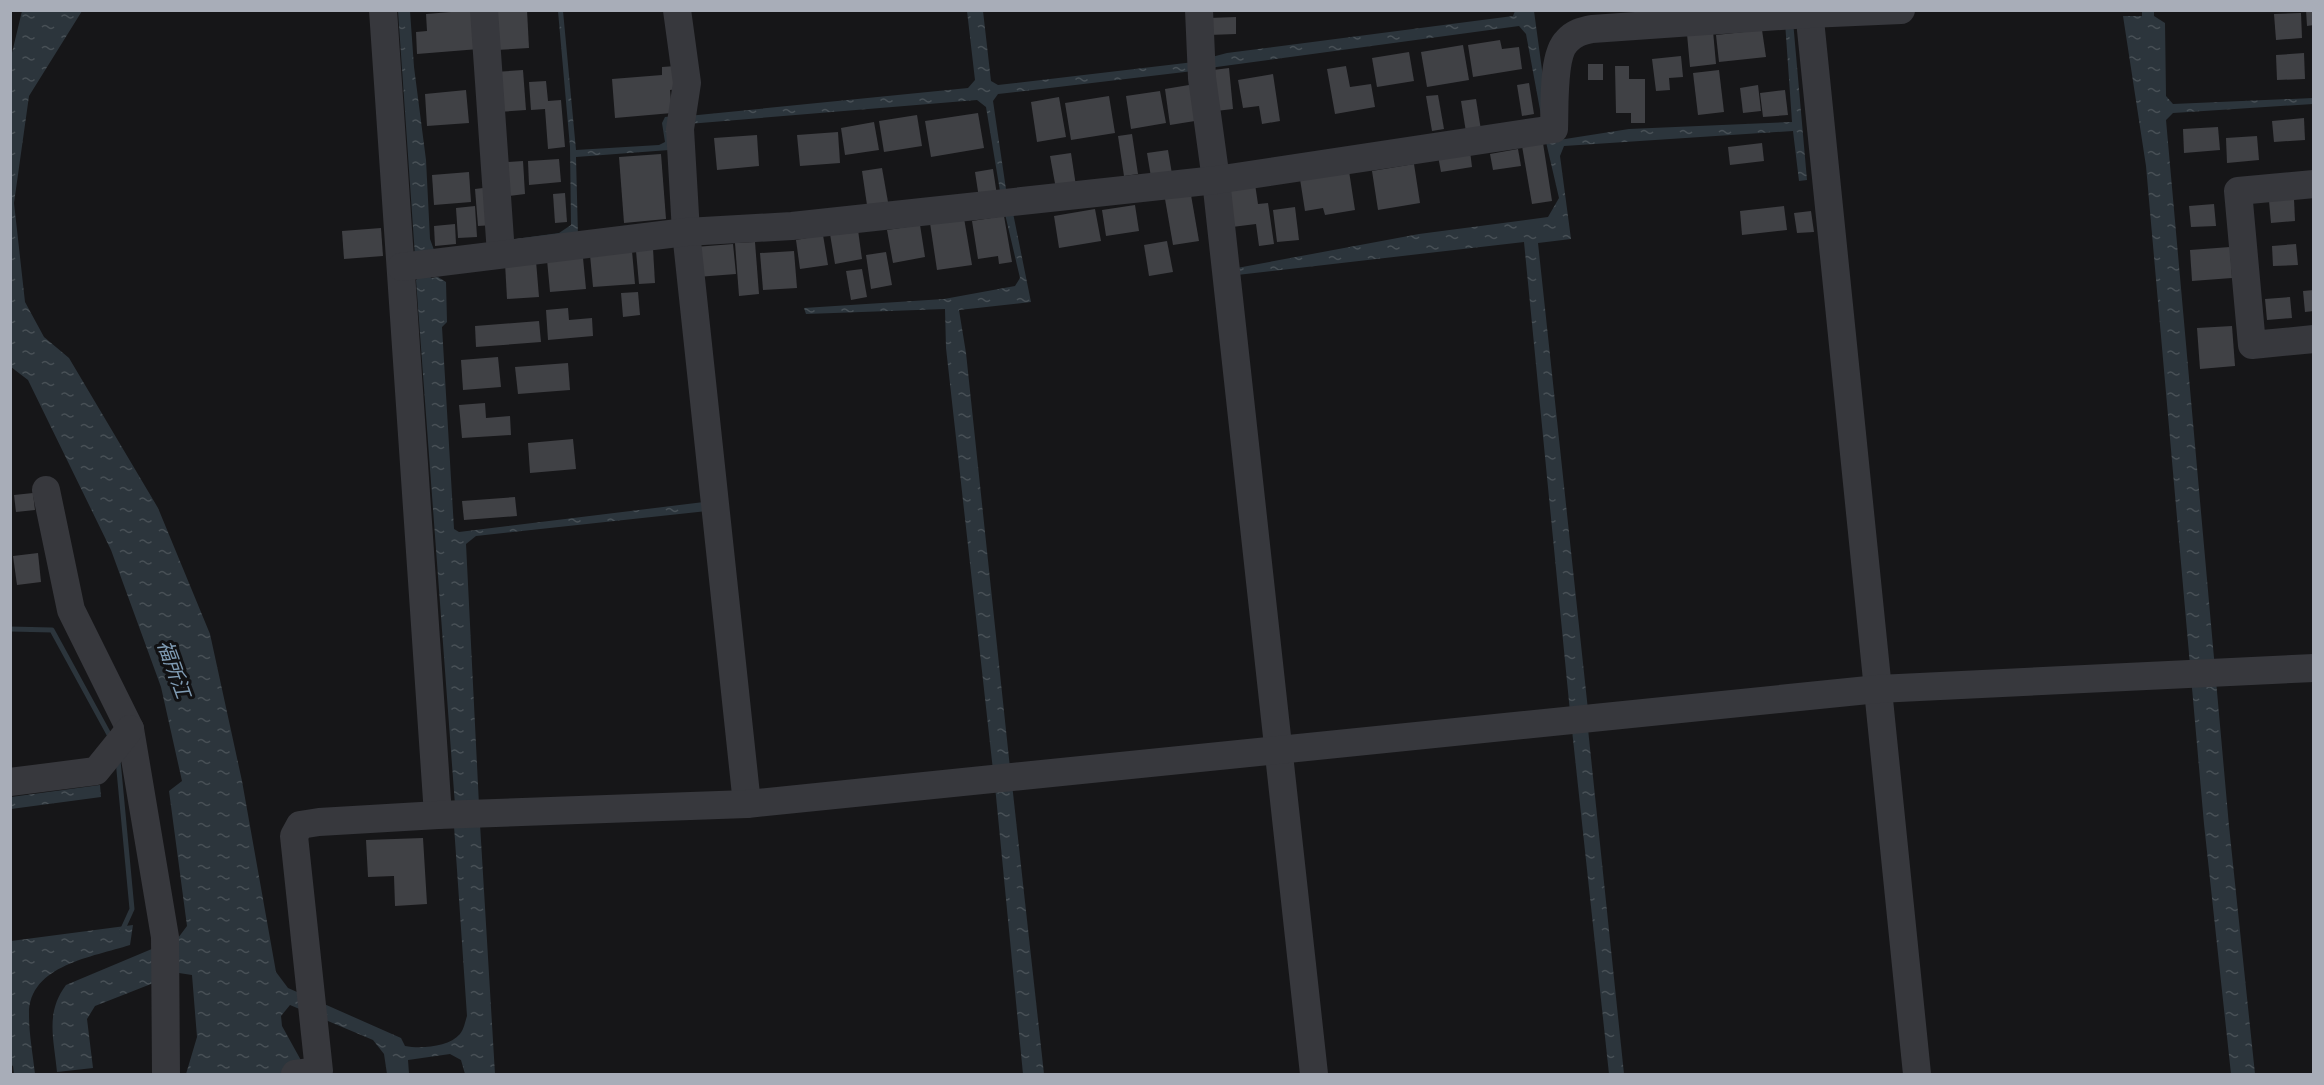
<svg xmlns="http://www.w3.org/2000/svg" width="2324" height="1085" font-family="'Varela Round','Noto Sans JP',sans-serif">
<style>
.water{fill:url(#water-ripples)}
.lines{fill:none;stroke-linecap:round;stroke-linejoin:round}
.stream{stroke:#2c353c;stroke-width:5}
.building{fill:#404145}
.minor{stroke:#37383d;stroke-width:28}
.labels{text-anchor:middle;stroke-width:6;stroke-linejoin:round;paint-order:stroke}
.water-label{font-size:20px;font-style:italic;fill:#7f9bb3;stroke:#111113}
</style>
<defs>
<pattern id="water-ripples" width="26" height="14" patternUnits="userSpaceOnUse" patternTransform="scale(1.5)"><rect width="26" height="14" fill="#2c353c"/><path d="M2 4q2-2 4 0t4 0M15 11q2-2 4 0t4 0" fill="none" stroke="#485056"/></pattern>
</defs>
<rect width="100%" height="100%" fill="#161618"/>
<g class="water">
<path d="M 22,11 L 82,11 L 29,96 L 14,203 L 25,302 L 44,337 L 69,358 L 158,508 L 210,634 L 242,781 L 276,972 L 288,988 L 401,1038 L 405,1046 C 421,1049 449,1047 460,1034 C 464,1029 465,1022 467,1016 L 454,826 L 480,824 L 495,1074 L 465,1074 L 461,1060 L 450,1054 L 408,1060 L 409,1074 L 387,1074 L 384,1054 L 373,1040 L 290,1005 L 281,1016 L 282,1026 L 303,1064 L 295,1074 L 186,1074 L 197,1037 L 192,975 L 179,973 L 95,1006 L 87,1019 L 93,1068 L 57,1072 C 54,1039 45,1013 66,985 L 178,938 L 187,926 L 169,791 L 182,781 L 161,687 L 111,550 L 28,380 L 11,367 L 11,57 Z"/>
<path d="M 398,11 L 410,11 L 414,67 L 426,160 L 430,239 L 434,250 L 559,233 L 571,225 L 570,147 L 558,11 L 563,11 L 576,150 L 659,145 L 665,142 L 662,123 L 665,117 L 675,116 L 669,150 L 576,157 L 578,237 L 415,256 Z"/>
<path d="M 967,11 L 983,11 L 991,81 L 998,85 L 1194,62 L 1193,71 L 998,94 L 993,101 L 1007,196 L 1001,197 L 986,107 L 977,100 L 688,124 L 688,116 L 968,88 L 975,80 Z"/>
<path d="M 1515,11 L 1534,11 L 1548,114 L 1541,115 L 1526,34 L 1519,26 L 1209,68 L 1208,58 L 1227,53 L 1513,16 Z"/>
<path d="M 2142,11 L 2154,11 L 2154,16 L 2165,23 L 2166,96 L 2173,104 L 2313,98 L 2313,104 L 2173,113 L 2166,120 L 2229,826 L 2255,1074 L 2231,1074 L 2204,824 L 2146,166 L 2123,16 L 2142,16 Z"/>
<path d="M 1793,21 L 1807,180 L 1799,181 L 1793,131 L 1564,146 L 1560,156 L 1571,239 L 1538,243 L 1588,710 L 1570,712 L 1524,242 L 1237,275 L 1237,268 L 1419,234 L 1548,217 L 1559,198 L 1546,142 L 1629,129 L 1792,122 L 1785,22 Z"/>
<path d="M 1013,213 L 1031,302 L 959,310 L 966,353 L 1010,768 L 993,770 L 946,348 L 945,309 L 806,314 L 804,308 L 944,299 L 1015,286 L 1020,278 L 1005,214 Z"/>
<path d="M 427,270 L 431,278 L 438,277 L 446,282 L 447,322 L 442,327 L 454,529 L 459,532 L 704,502 L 707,511 L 476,536 L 466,544 L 479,805 L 455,805 L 416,280 Z"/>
<path d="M 1588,729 L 1624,1074 L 1609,1074 L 1572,730 Z"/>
<path d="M 1012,784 L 1044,1074 L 1023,1074 L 995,786 Z"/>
<path d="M 100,785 L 101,797 L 11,809 L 11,797 Z"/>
<path d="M 133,925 L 130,945 C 93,957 28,965 29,1015 C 29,1035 33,1055 35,1074 L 14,1074 L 13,1066 L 10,1064 L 11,941 Z"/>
</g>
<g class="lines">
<g class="stream">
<path d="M 10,629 L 52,630 L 111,738"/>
<path d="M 118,760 L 132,909 L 122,931"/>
</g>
</g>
<g class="building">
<path d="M 476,10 L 479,49 L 417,54 L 416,32 L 427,31 L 426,14 Z"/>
<path d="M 527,10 L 529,48 L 496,50 L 493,12 Z"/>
<path d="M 2306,10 L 2314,10 L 2314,25 L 2307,26 Z"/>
<path d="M 2301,13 L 2302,38 L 2276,40 L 2274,14 Z"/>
<path d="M 1236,17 L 1236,34 L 1209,35 L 1209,18 Z"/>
<path d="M 1762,30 L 1766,57 L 1719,62 L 1716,35 Z"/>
<path d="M 1713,31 L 1716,64 L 1690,67 L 1687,34 Z"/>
<path d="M 1500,40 L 1502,49 L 1519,47 L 1522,69 L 1473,77 L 1468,45 Z"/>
<path d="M 1463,45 L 1469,80 L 1427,87 L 1421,52 Z"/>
<path d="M 1409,52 L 1414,81 L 1377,87 L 1372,58 Z"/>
<path d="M 2304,53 L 2305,79 L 2277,80 L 2276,55 Z"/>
<path d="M 1681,56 L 1683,77 L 1669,78 L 1670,90 L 1656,91 L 1652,59 Z"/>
<rect x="1588" y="64" width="15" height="16"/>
<path d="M 676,66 L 678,89 L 670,90 L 672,113 L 615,118 L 612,79 L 662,75 L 662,67 Z"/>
<path d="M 1346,66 L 1350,87 L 1371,84 L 1375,107 L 1335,114 L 1327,69 Z"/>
<path d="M 1615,66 L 1629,66 L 1629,79 L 1645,79 L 1645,123 L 1631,123 L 1631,113 L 1616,113 Z"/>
<path d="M 1229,68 L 1233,109 L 1216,111 L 1213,70 Z"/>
<path d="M 523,70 L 526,110 L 498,112 L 495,72 Z"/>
<path d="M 1719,70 L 1724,112 L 1698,115 L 1693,73 Z"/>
<path d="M 1273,74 L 1280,121 L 1262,124 L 1259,106 L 1243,108 L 1238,80 Z"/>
<path d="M 546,81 L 548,101 L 561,100 L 565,147 L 548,149 L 545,109 L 531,110 L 529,82 Z"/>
<path d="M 1529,83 L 1534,114 L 1522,116 L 1517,85 Z"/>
<path d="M 1195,84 L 1201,120 L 1170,125 L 1165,89 Z"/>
<path d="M 1758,85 L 1761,111 L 1743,113 L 1740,88 Z"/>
<path d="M 466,90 L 469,123 L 427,126 L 425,94 Z"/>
<path d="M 1785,90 L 1788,115 L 1763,117 L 1760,93 Z"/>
<path d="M 1160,91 L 1166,123 L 1131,129 L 1126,96 Z"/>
<path d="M 1438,95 L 1444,129 L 1432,131 L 1426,96 Z"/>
<path d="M 1109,96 L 1115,133 L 1071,140 L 1065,103 Z"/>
<path d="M 1059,97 L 1066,137 L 1037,142 L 1031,102 Z"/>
<path d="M 1476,99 L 1481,130 L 1466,132 L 1461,101 Z"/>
<path d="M 978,113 L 984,148 L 931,157 L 925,121 Z"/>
<path d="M 917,115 L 922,146 L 884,152 L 879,121 Z"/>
<path d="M 2304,118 L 2305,140 L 2274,142 L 2272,121 Z"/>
<path d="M 874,122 L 879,150 L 845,155 L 841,128 Z"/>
<path d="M 2218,127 L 2220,150 L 2184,153 L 2183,129 Z"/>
<path d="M 838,132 L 840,163 L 800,166 L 797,135 Z"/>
<path d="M 1132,134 L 1138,174 L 1124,176 L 1118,136 Z"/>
<path d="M 757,135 L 759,166 L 717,170 L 714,138 Z"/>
<path d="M 2257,136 L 2259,160 L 2227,163 L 2226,138 Z"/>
<path d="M 1543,143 L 1552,201 L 1532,204 L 1522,146 Z"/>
<path d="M 1762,143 L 1764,161 L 1730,165 L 1728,147 Z"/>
<path d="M 1518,149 L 1521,166 L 1493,170 L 1490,154 Z"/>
<path d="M 1168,150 L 1172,174 L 1151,177 L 1147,153 Z"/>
<path d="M 1470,151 L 1472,167 L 1441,172 L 1438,156 Z"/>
<path d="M 1071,153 L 1076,186 L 1056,189 L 1050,156 Z"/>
<path d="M 661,154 L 666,219 L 624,223 L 619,157 Z"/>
<path d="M 559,159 L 561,182 L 529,185 L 528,161 Z"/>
<path d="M 523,161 L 525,194 L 509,196 L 506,162 Z"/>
<path d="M 1414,164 L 1420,203 L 1378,210 L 1372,171 Z"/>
<path d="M 882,168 L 888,202 L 867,205 L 862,171 Z"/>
<path d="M 993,169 L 997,195 L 979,198 L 975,172 Z"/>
<path d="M 1349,171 L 1355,210 L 1325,215 L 1323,208 L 1305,211 L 1300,179 Z"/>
<path d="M 469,172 L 471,202 L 434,205 L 432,175 Z"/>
<path d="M 1255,184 L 1258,204 L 1268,203 L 1274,244 L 1259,246 L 1256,224 L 1232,227 L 1226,188 Z"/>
<path d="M 491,187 L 494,225 L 478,226 L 475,189 Z"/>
<path d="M 565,193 L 567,222 L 555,223 L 553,194 Z"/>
<path d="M 1191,195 L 1199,241 L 1173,245 L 1165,199 Z"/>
<path d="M 2294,199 L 2295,221 L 2271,223 L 2269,201 Z"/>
<path d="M 2214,204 L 2216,226 L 2191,227 L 2189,206 Z"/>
<path d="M 1135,205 L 1139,231 L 1106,236 L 1102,210 Z"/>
<path d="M 475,206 L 477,237 L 458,238 L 456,208 Z"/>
<path d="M 1784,206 L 1787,230 L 1742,235 L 1740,211 Z"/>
<path d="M 1295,207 L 1299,240 L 1277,242 L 1273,210 Z"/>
<path d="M 1095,209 L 1101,241 L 1059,248 L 1054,216 Z"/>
<path d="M 1811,211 L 1814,232 L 1797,233 L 1794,213 Z"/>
<path d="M 1004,216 L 1012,262 L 999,264 L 998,256 L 978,259 L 972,221 Z"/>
<path d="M 964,218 L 972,265 L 937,270 L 930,223 Z"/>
<path d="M 455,224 L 456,244 L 435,246 L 434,226 Z"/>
<path d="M 920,225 L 925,257 L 893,263 L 887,230 Z"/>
<path d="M 381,228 L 383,256 L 344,259 L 342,231 Z"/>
<path d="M 858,230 L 862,259 L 835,264 L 830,234 Z"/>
<path d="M 823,235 L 828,265 L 800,269 L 796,240 Z"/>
<path d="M 1167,241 L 1173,272 L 1149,276 L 1144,245 Z"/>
<path d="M 755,242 L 759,294 L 739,296 L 735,243 Z"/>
<path d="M 733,244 L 736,274 L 697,277 L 695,247 Z"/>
<path d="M 2296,244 L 2298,265 L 2273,266 L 2272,246 Z"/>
<path d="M 2230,247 L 2232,278 L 2192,281 L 2190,250 Z"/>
<path d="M 653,249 L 655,283 L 639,284 L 636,251 Z"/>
<path d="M 632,251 L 635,284 L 593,287 L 590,255 Z"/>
<path d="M 794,251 L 797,288 L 763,290 L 760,253 Z"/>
<path d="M 886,252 L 892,285 L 871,289 L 866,255 Z"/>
<path d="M 583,258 L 586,289 L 550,292 L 547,260 Z"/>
<path d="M 536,261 L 539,297 L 507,299 L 505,263 Z"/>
<path d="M 862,269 L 867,297 L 851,300 L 846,271 Z"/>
<path d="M 2314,290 L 2314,311 L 2305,312 L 2303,291 Z"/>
<path d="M 638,292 L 640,315 L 623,317 L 621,293 Z"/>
<path d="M 2290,297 L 2292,318 L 2267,320 L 2265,299 Z"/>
<path d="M 568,308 L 569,320 L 592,318 L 593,336 L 548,340 L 546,310 Z"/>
<path d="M 539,321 L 541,342 L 476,347 L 475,326 Z"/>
<path d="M 2232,326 L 2235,366 L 2200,369 L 2197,328 Z"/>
<path d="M 498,357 L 501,387 L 463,390 L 461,360 Z"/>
<path d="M 568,363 L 570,390 L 518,394 L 515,367 Z"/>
<path d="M 485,403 L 486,418 L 510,416 L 511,435 L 462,438 L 459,405 Z"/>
<path d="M 573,439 L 576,469 L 530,473 L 528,443 Z"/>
<path d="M 33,493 L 35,510 L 16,512 L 14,495 Z"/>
<path d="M 515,497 L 517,516 L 464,520 L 462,501 Z"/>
<path d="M 38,553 L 41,582 L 17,585 L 13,556 Z"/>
<path d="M 423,838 L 427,904 L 395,906 L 394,876 L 368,877 L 366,840 Z"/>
</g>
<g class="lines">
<g class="minor">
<path d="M 383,10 L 438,815"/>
<path d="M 484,10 L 501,254"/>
<path d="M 677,10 L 687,83 L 680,129 L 686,232 L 747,804"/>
<path d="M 1199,10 L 1202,78 L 1216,180 L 1314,1074"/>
<path d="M 1809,10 L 1917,1074"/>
<path d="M 2314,184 L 2238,191 L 2252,345 L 2314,339"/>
<path d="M 401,267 L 686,232 L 792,226 L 1216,180 L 1554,129 C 1555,108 1552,55 1567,41 C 1574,33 1582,31 1592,29 L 1809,14 L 1901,10"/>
<path d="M 46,490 L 71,610 L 130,729 L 165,937 L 166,1074"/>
<path d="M 10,782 L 96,771 L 130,729"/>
<path d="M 295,1074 L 319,1071 L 294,836 L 300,825 L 319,822 L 438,815 L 747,804 L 1878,689 L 2314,668"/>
</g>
</g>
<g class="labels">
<g class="water-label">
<text transform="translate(174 669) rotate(70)" y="7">福所江</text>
</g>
</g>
<rect width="2324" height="1085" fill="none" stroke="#a8adb8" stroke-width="24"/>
</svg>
